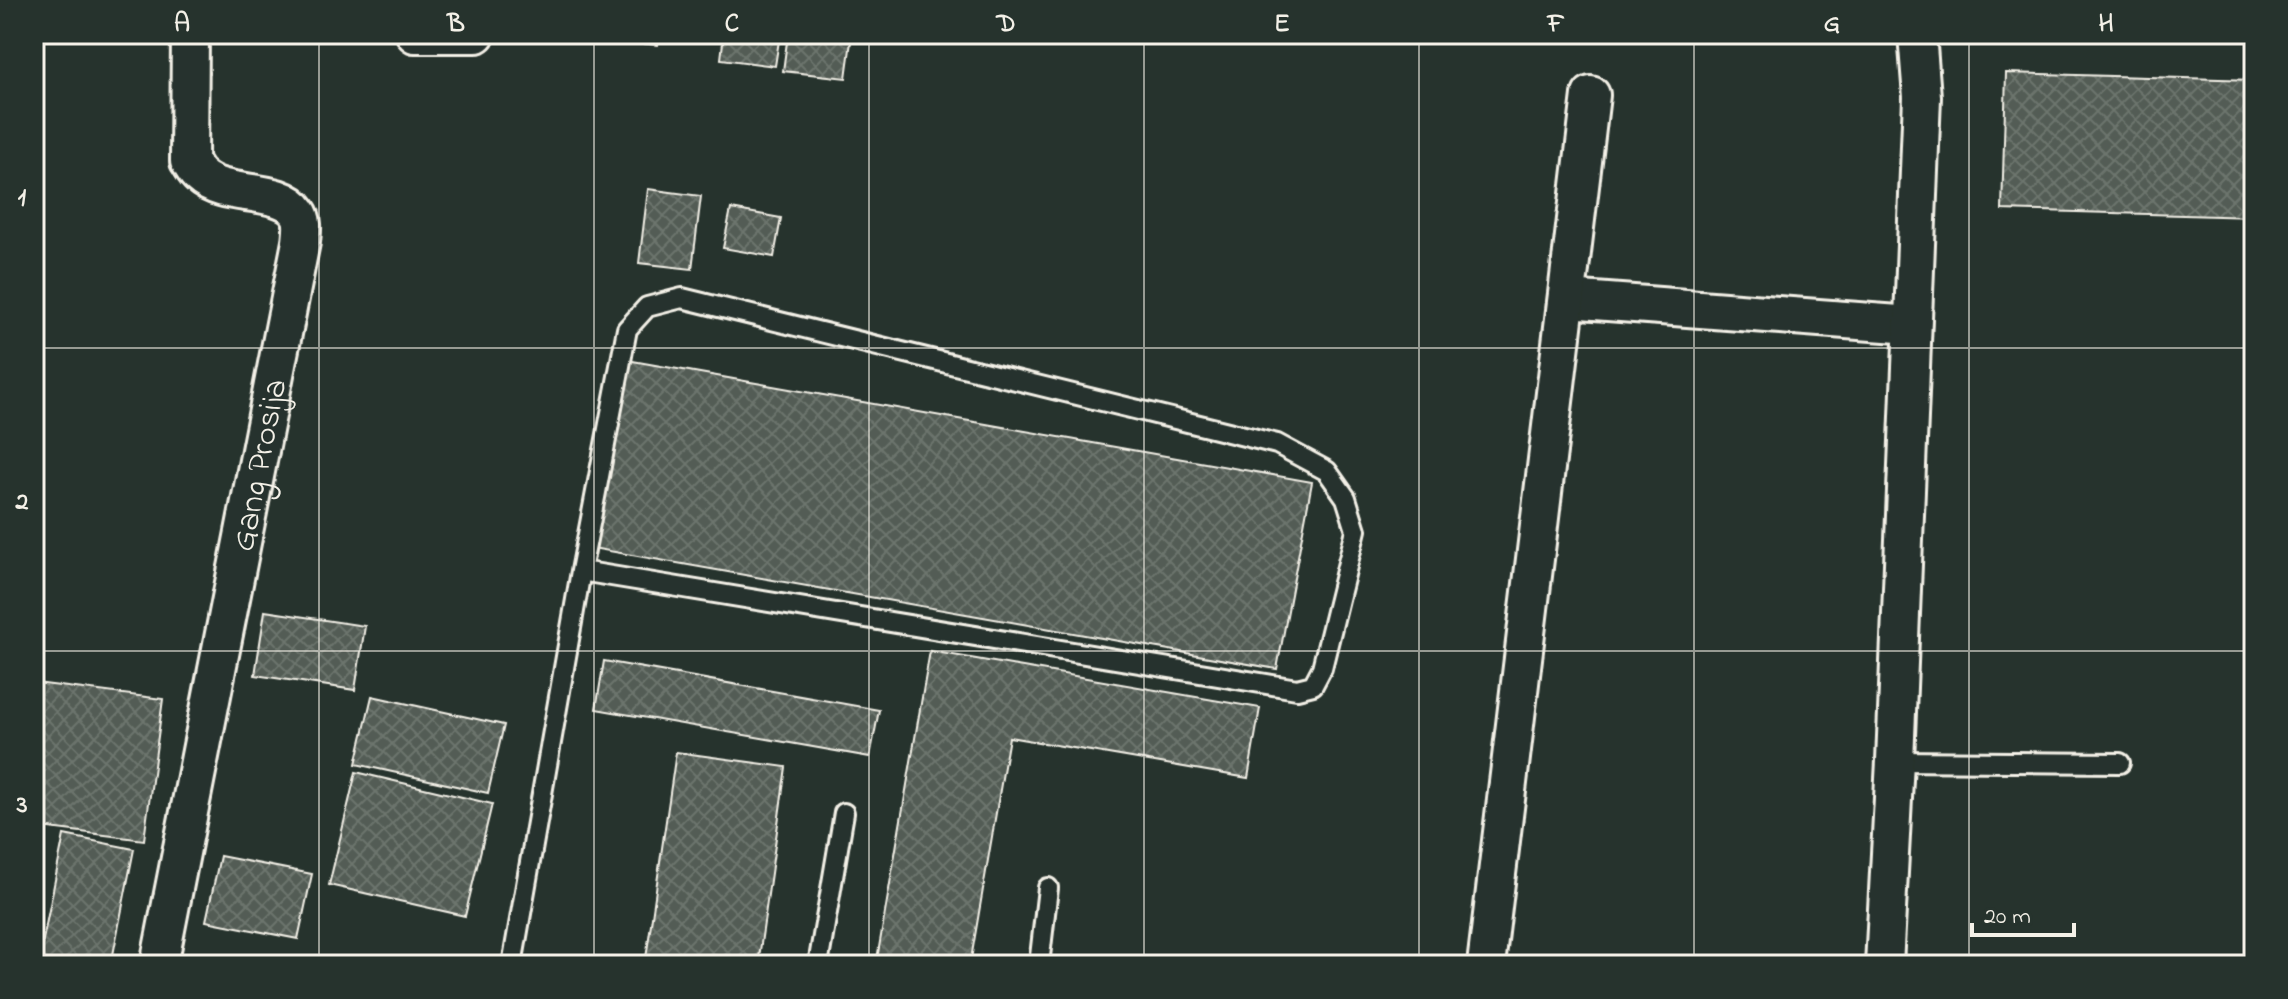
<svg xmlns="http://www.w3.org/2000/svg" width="2288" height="999" font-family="'Indie Flower',sans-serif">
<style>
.building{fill:url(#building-cross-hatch);stroke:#f4f1e8;stroke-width:2}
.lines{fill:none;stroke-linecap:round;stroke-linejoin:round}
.service-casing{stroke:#f4f1e8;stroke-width:24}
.minor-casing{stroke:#f4f1e8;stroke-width:42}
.service{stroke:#26332d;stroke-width:18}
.minor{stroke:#26332d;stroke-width:36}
.grid{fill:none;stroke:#f4f1e8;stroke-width:2;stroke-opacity:0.55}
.labels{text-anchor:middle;stroke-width:8;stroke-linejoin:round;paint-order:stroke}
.street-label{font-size:34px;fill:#f4f1e8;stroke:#26332d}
.neatline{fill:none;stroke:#f4f1e8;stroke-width:3}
.grid-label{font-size:26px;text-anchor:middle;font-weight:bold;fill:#f4f1e8}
</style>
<defs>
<pattern id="building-cross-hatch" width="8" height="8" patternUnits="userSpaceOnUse" patternTransform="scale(2)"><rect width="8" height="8" fill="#525c55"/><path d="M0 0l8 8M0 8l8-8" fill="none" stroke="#6c746d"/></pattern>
</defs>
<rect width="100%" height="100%" fill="#26332d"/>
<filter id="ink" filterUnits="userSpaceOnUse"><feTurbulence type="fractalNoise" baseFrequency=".0125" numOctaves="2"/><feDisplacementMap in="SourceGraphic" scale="16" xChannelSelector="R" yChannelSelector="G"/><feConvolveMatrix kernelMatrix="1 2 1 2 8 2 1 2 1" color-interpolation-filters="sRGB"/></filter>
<g filter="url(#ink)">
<g class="building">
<path d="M 601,34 L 660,34 L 658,45 L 600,39 Z"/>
<path d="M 724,34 L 780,34 L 775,66 L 721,59 Z"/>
<path d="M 788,34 L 852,34 L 846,78 L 783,71 Z"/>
<path d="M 2006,73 L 2254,80 L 2254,217 L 2002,210 Z"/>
<path d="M 648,189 L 701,196 L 692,269 L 639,263 Z"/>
<path d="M 731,209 L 781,218 L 774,257 L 723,248 Z"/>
<path d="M 627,360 L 1312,482 L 1277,669 L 592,548 Z"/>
<path d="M 265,611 L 365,626 L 355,690 L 255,675 Z"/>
<path d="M 930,651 L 1260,708 L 1248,778 L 1009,737 L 970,965 L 876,965 Z"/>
<path d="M 604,661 L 879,710 L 870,757 L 596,709 Z"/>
<path d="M 36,683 L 163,699 L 144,840 L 34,826 Z"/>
<path d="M 372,696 L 504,725 L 488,793 L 356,764 Z"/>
<path d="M 676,752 L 786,767 L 758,965 L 645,965 Z"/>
<path d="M 356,772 L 492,804 L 465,916 L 329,885 Z"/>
<path d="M 64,835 L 134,849 L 111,965 L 38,965 Z"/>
<path d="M 220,856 L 312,874 L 298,939 L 206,921 Z"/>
</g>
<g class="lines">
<g class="service-casing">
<g id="service">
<path d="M 1895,761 L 2120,763"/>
<path d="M 512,965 L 581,571 L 627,329 L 647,307 L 682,298 L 1277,444 L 1327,471 L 1346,498 L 1356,530 L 1322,668 L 1313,685 L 1297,689 L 581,571"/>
<path d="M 818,965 L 844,813"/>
<path d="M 1039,965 L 1048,888"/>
</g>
</g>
<g class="minor-casing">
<g id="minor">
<path d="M 415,34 L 476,34"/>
<path d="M 1568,299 L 1912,325"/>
<path id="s1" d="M 159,965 L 301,242 C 302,232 304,220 298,212 C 281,186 224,199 200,176 C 195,172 192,165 189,161 L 190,34"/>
<path d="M 1486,965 L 1591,95"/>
<path d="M 1884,965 L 1895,761 L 1922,97 L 1917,34"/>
</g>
</g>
<use href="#service" class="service"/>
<use href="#minor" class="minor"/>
</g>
</g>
<path class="grid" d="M 319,34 L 319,965M 594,34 L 594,965M 869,34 L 869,965M 1144,34 L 1144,965M 1419,34 L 1419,965M 1694,34 L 1694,965M 1969,34 L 1969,965M 34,348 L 2254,348M 34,651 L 2254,651"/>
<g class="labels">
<g class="street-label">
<text dy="12" stroke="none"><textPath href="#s1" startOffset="510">Gang Prosija</textPath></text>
</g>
</g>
<rect width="2288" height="999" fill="none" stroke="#26332d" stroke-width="88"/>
<path d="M1972 923v12h102v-12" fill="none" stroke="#f4f1e8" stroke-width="4"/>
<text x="1984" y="923" font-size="24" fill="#f4f1e8" stroke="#26332d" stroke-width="6" paint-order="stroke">20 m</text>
<rect x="44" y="44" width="2200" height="911" class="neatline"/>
<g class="grid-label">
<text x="182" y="31">A</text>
<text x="456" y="31">B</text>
<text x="732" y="31">C</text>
<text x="1006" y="31">D</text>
<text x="1282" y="31">E</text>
<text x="1556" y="31">F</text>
<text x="1832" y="31">G</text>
<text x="2106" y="31">H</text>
<text x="22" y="205">1</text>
<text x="22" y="509">2</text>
<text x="22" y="812">3</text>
</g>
</svg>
